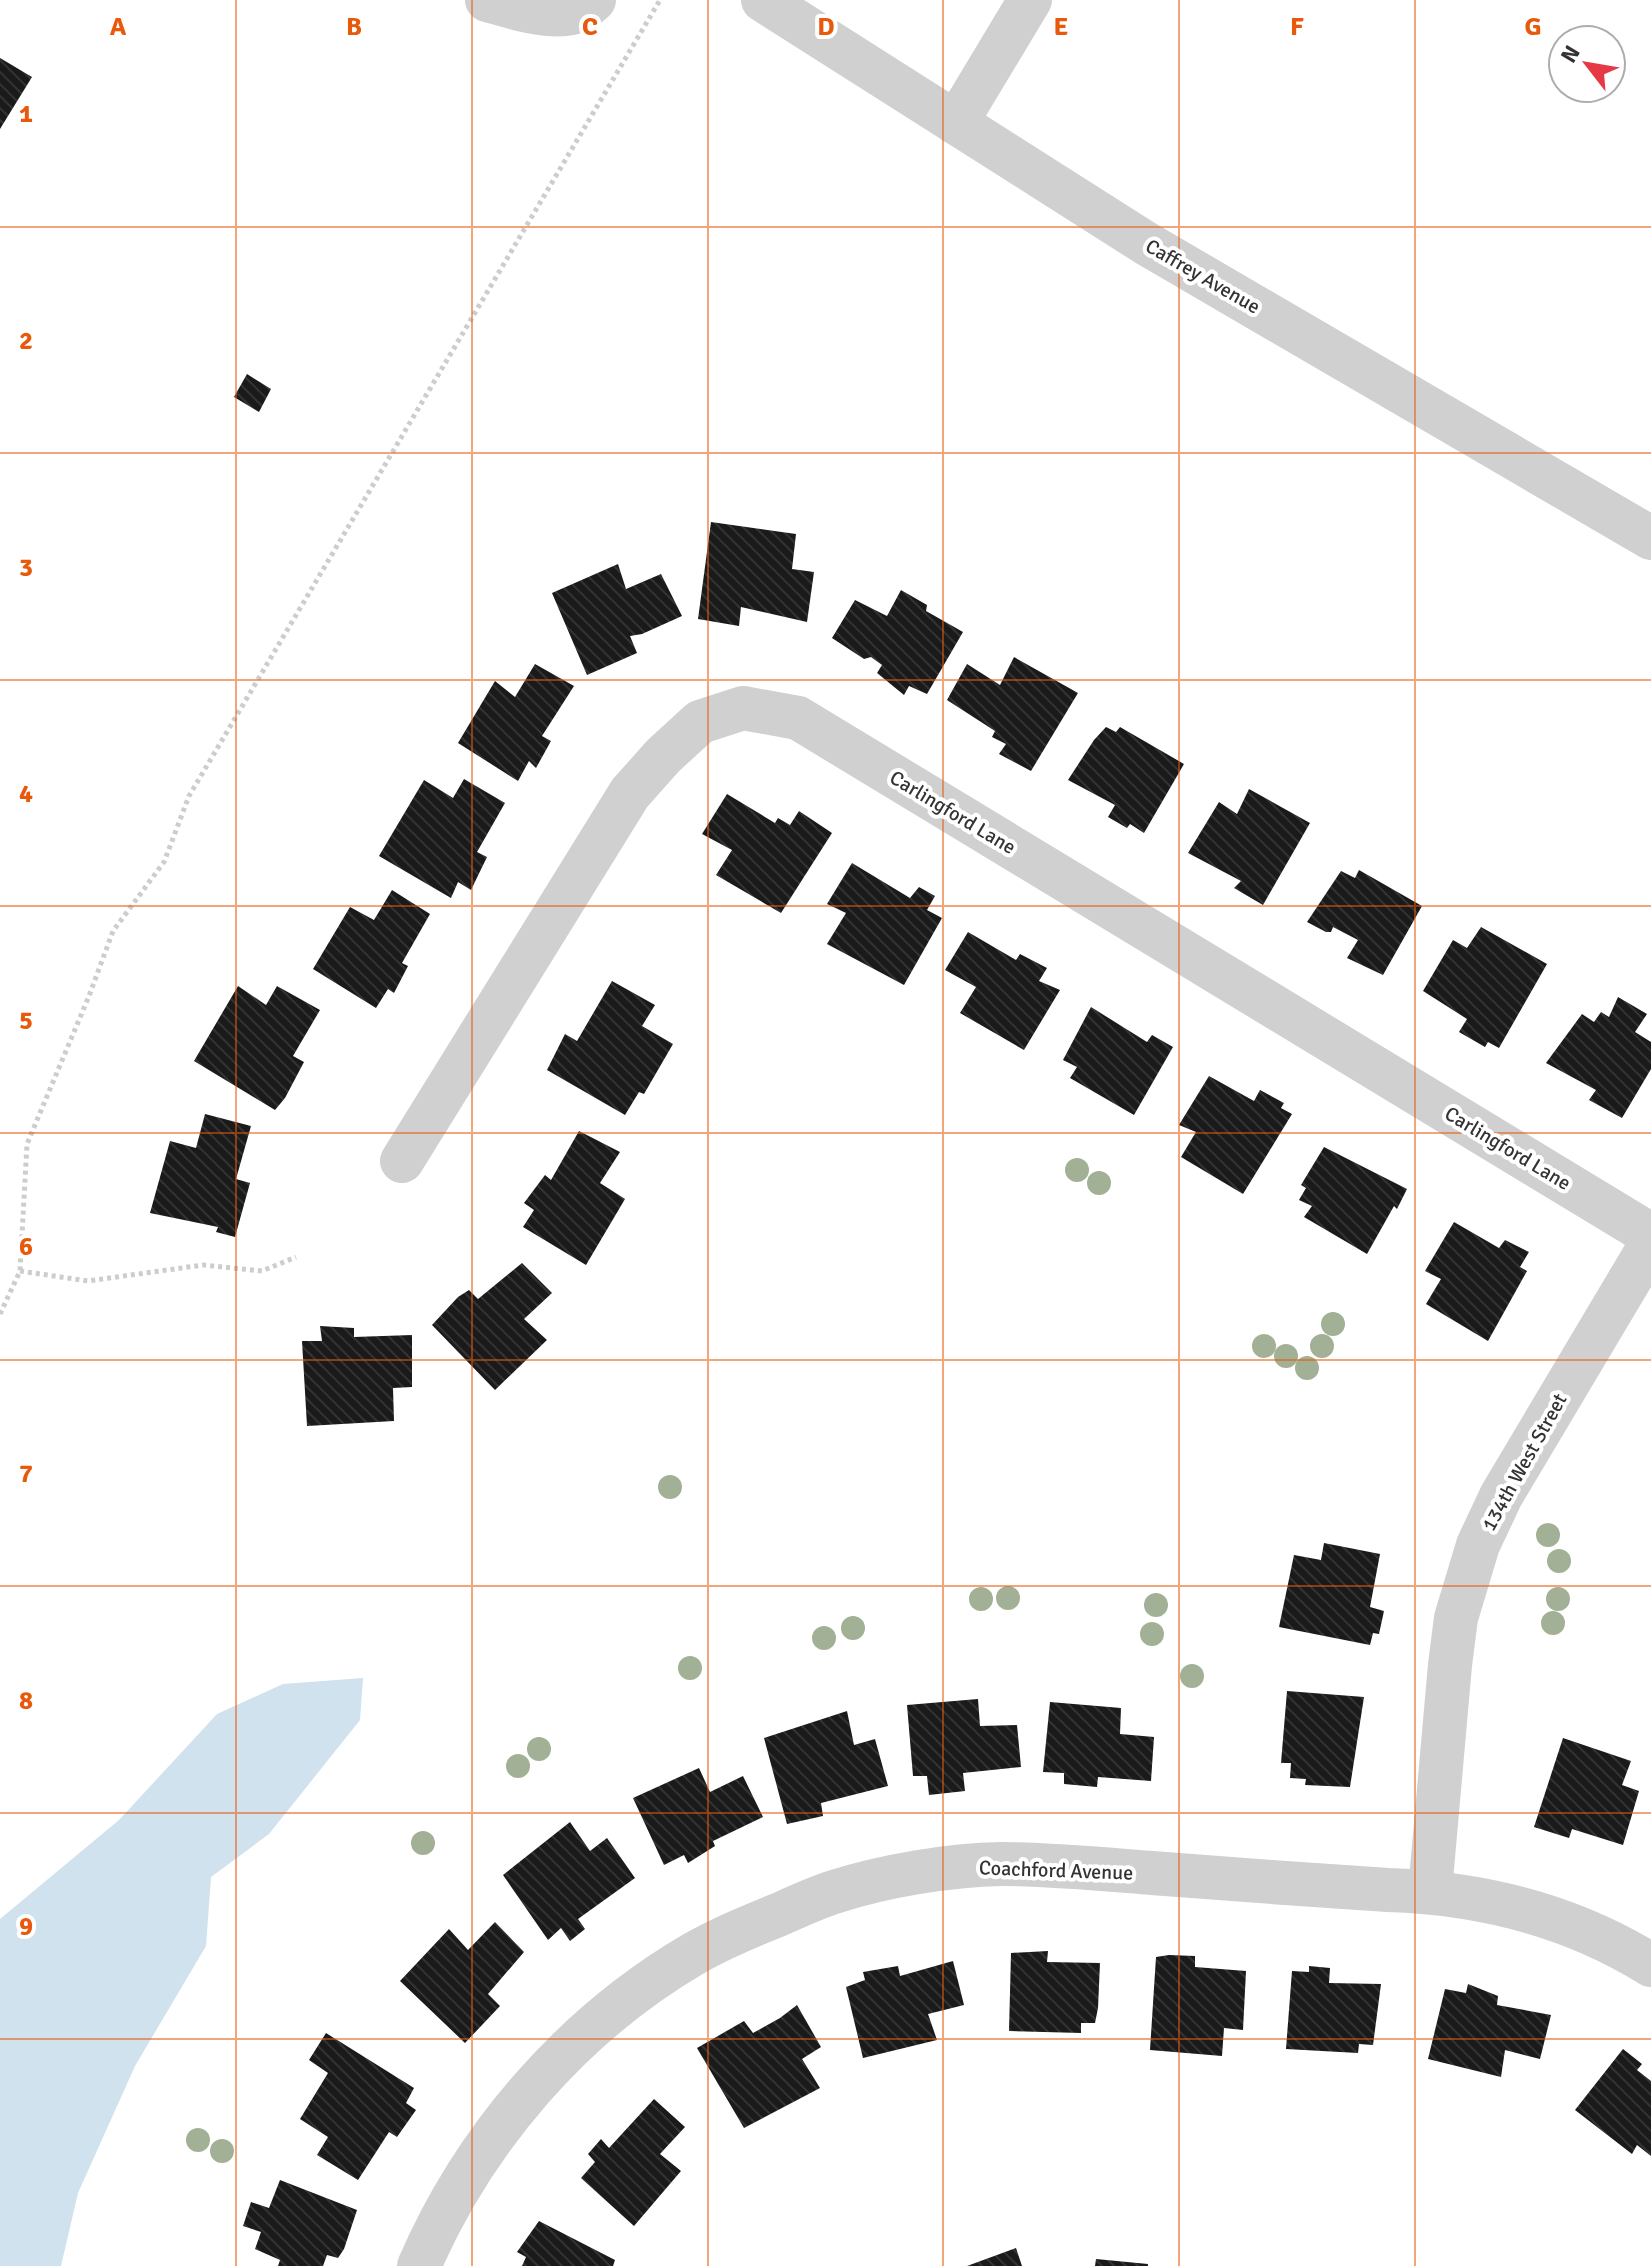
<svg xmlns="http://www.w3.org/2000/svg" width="1651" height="2266" font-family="Signika,sans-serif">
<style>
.water{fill:#cfe2ee}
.building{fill:url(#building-back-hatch)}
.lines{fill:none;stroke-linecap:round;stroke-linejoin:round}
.path{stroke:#cdcdcd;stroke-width:5;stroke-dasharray:4 4;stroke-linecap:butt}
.minor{stroke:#d0d0d0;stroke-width:44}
.tree{fill:#a2b095}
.grid{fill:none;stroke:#e8590c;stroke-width:2;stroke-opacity:0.55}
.labels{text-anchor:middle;stroke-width:8;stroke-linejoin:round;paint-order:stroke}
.street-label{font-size:20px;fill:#333;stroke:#fff}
.grid-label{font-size:26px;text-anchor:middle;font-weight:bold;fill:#e8590c;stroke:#fff;stroke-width:8;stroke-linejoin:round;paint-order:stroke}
</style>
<defs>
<pattern id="building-back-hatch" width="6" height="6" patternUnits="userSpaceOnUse" patternTransform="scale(2)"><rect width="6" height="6" fill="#1a1a1a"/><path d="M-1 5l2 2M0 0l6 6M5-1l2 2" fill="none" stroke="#333"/></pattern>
</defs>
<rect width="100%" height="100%" fill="#fff"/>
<path class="water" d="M 363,1678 L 360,1720 L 269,1834 L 211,1877 L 206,1946 L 135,2066 L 78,2193 L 61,2266 L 0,2266 L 0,1919 L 119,1820 L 217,1714 L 283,1684 Z"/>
<g class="building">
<path d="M 0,58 L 32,77 L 0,129 Z"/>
<path d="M 247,374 L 271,389 L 259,412 L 234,397 Z"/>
<path d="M 711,522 L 796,534 L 792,569 L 814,572 L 807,622 L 741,607 L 739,626 L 698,619 Z"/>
<path d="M 618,564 L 626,589 L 661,574 L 682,616 L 642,634 L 630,636 L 637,653 L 587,675 L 552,593 Z"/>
<path d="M 901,590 L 927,605 L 926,611 L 963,632 L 927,694 L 909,686 L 904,695 L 877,673 L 882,665 L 871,657 L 864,659 L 832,638 L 855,600 L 887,616 Z"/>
<path d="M 1014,657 L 1078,693 L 1031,771 L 999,754 L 1006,744 L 992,737 L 995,731 L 947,700 L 967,664 L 1000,685 Z"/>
<path d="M 535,664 L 574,686 L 542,736 L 551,741 L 536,768 L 529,761 L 518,781 L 458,743 L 495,681 L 515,697 Z"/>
<path d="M 1106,727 L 1116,732 L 1120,727 L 1184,764 L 1144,833 L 1130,824 L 1127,828 L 1108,817 L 1115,805 L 1068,780 L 1094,740 Z"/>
<path d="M 464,779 L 505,803 L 477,852 L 487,857 L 471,890 L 458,882 L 451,898 L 379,856 L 424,780 L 453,798 Z"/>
<path d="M 1249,789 L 1310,823 L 1263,905 L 1234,888 L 1241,881 L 1188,853 L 1219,802 L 1237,814 Z"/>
<path d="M 727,794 L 775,823 L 778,818 L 790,825 L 799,811 L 832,833 L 781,913 L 716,875 L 732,850 L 702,834 Z"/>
<path d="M 852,863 L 910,898 L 919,887 L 935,896 L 927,910 L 942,918 L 904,985 L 827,944 L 846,913 L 827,904 Z"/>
<path d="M 1359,870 L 1422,906 L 1383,975 L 1347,958 L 1358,940 L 1333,927 L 1331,932 L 1326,932 L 1307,922 L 1341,871 L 1355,878 Z"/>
<path d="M 392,890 L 430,914 L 402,963 L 408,966 L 394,993 L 388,989 L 376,1008 L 313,969 L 350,907 L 374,920 Z"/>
<path d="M 1481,927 L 1547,964 L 1499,1048 L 1488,1042 L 1485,1047 L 1459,1032 L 1467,1019 L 1423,991 L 1453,940 L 1467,948 Z"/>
<path d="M 968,932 L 1016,960 L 1020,954 L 1047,968 L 1039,981 L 1060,990 L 1024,1050 L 960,1013 L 976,987 L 945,970 Z"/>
<path d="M 612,981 L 655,1005 L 642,1026 L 673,1044 L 644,1094 L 639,1092 L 625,1115 L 547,1070 L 565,1034 L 577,1041 Z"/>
<path d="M 238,986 L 266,1005 L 277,986 L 320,1010 L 293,1056 L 304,1062 L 285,1098 L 275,1110 L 194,1061 Z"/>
<path d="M 1618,997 L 1647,1014 L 1635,1032 L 1651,1042 L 1651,1069 L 1622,1118 L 1589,1100 L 1596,1090 L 1546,1063 L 1582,1014 L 1594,1022 L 1601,1012 L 1609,1017 Z"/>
<path d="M 1091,1007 L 1147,1042 L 1152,1035 L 1173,1047 L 1134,1115 L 1070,1078 L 1077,1067 L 1063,1060 Z"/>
<path d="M 1209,1076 L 1254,1101 L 1260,1090 L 1284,1103 L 1281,1108 L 1292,1114 L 1243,1194 L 1181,1157 L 1196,1132 L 1179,1125 Z"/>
<path d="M 205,1114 L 251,1126 L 236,1179 L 250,1183 L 235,1237 L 216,1232 L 218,1227 L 150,1213 L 170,1141 L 196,1148 Z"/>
<path d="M 579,1131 L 620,1152 L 600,1183 L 625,1199 L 586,1265 L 523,1227 L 534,1210 L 524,1203 L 545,1175 L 551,1180 Z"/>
<path d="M 1324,1147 L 1407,1189 L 1397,1209 L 1394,1206 L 1367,1254 L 1304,1217 L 1312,1206 L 1299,1200 L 1306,1188 L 1301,1185 Z"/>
<path d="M 1454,1222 L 1499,1248 L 1505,1240 L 1529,1252 L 1520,1267 L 1527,1271 L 1488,1341 L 1426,1304 L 1441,1279 L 1425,1271 Z"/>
<path d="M 522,1263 L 552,1293 L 524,1319 L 547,1340 L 495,1390 L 432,1325 L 458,1297 L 469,1290 L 478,1299 Z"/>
<path d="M 320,1326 L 354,1328 L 354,1337 L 412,1335 L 412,1387 L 393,1388 L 394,1421 L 307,1426 L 302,1341 L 322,1341 Z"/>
<path d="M 1324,1543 L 1380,1554 L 1370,1607 L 1384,1611 L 1379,1634 L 1373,1633 L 1370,1645 L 1279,1627 L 1294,1555 L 1321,1560 Z"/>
<path d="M 1287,1691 L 1364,1697 L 1350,1787 L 1305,1785 L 1306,1779 L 1290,1778 L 1291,1763 L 1281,1763 Z"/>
<path d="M 978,1699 L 980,1726 L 1017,1725 L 1021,1767 L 963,1773 L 965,1791 L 929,1795 L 927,1776 L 913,1776 L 907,1705 Z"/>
<path d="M 1050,1702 L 1121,1708 L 1120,1734 L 1154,1737 L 1151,1781 L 1098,1777 L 1097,1787 L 1064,1784 L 1064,1773 L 1043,1772 Z"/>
<path d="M 847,1711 L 854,1745 L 875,1739 L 888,1786 L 821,1803 L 823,1816 L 787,1824 L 764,1738 Z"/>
<path d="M 1563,1738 L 1631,1761 L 1622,1785 L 1639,1791 L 1623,1845 L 1572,1829 L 1569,1838 L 1534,1827 Z"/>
<path d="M 699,1768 L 710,1792 L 743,1776 L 763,1817 L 713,1841 L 715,1846 L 688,1863 L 684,1855 L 664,1865 L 633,1798 Z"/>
<path d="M 570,1822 L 590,1851 L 607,1838 L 635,1878 L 578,1919 L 585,1929 L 570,1941 L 561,1928 L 548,1940 L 503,1875 Z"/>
<path d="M 495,1922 L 524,1952 L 488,1994 L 500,2006 L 465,2043 L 400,1981 L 449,1929 L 468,1950 Z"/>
<path d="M 1048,1951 L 1047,1962 L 1100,1963 L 1098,2008 L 1095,2023 L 1081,2023 L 1081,2033 L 1009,2031 L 1011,1953 Z"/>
<path d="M 1169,1955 L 1195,1956 L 1195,1967 L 1246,1971 L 1243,2030 L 1224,2028 L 1222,2056 L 1150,2050 L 1156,1957 Z"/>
<path d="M 953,1961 L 964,2005 L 928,2014 L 937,2040 L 863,2058 L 846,1987 L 865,1980 L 863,1972 L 898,1966 L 900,1976 Z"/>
<path d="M 1309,1966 L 1330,1968 L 1329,1983 L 1381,1984 L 1373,2045 L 1359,2044 L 1358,2053 L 1286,2049 L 1292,1971 L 1309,1972 Z"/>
<path d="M 1468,1984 L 1498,1996 L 1497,2005 L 1551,2015 L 1540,2059 L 1505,2050 L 1501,2077 L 1428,2059 L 1445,1989 L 1466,1993 Z"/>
<path d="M 797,2005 L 821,2047 L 802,2059 L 820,2088 L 744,2128 L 697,2048 L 744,2021 L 753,2033 L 780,2018 Z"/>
<path d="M 326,2033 L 414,2088 L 406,2103 L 416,2110 L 397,2137 L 389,2132 L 358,2180 L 317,2155 L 328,2137 L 300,2119 L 328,2073 L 309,2060 Z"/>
<path d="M 1623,2049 L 1642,2064 L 1637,2070 L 1651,2081 L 1651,2156 L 1637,2145 L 1632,2154 L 1575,2110 Z"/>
<path d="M 654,2099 L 685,2127 L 660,2154 L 681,2171 L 634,2226 L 581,2178 L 595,2162 L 588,2154 L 601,2139 L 609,2148 Z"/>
<path d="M 280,2180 L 357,2210 L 344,2249 L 338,2258 L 327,2255 L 323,2266 L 278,2266 L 280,2260 L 255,2249 L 261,2232 L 243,2226 L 251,2202 L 269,2208 Z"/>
<path d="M 539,2221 L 615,2260 L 613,2266 L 522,2266 L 526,2257 L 517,2252 Z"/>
<path d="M 1016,2248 L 1022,2266 L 967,2266 Z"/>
<path d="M 1096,2259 L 1148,2264 L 1148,2266 L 1095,2266 Z"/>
</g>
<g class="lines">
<g class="path">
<path d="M 20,1271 L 88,1281 L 203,1265 L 262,1271 L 296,1257"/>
<path d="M 0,1314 L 20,1271 L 27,1144 L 89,996 L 113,931 L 164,862 L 189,796 L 660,0"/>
</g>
<g class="minor">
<path d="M 487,0 C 512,7 553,21 578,11 C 584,9 589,4 594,0"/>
<path d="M 763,0 L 1147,244 L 1651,538"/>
<path d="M 956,123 L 1030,0"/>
<path d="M 402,1161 L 630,793 L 663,756 L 700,722 L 743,708 L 798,718 L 1651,1235"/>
<path d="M 1430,1891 L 1450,1665 L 1456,1618 L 1478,1545 L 1501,1496 L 1651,1244"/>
<path d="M 419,2266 C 475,2137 573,2024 695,1953 C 721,1938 750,1926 778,1915 C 796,1907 815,1898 834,1892 C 883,1876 949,1865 1001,1864 C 1051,1864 1102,1869 1152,1873 C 1231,1879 1309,1885 1388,1890 C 1481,1893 1572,1916 1651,1965"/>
</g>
</g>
<g class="tree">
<circle cx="1077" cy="1170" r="12"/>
<circle cx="1099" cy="1183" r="12"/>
<circle cx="1333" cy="1324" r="12"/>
<circle cx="1264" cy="1346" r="12"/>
<circle cx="1322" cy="1346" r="12"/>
<circle cx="1286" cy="1356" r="12"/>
<circle cx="1307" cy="1368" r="12"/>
<circle cx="670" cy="1487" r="12"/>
<circle cx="1548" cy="1535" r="12"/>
<circle cx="1559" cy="1561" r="12"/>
<circle cx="1008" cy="1598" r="12"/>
<circle cx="981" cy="1599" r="12"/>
<circle cx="1558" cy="1599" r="12"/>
<circle cx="1156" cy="1605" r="12"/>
<circle cx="1553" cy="1623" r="12"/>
<circle cx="853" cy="1628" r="12"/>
<circle cx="1152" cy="1634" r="12"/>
<circle cx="824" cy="1638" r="12"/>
<circle cx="690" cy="1668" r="12"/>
<circle cx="1192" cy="1676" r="12"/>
<circle cx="539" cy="1749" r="12"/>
<circle cx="518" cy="1766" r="12"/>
<circle cx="423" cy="1843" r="12"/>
<circle cx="198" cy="2140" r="12"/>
<circle cx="222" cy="2151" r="12"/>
</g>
<path class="grid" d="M 236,0 L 236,2266M 472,0 L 472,2266M 708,0 L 708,2266M 943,0 L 943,2266M 1179,0 L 1179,2266M 1415,0 L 1415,2266M 0,227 L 1651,227M 0,453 L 1651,453M 0,680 L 1651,680M 0,906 L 1651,906M 0,1133 L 1651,1133M 0,1360 L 1651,1360M 0,1586 L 1651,1586M 0,1813 L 1651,1813M 0,2039 L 1651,2039"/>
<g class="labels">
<g class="street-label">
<text transform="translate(1203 276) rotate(30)" y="7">Caffrey Avenue</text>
<text transform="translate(953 812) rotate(31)" y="7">Carlingford Lane</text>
<text transform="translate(1508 1148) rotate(31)" y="7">Carlingford Lane</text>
<text transform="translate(1524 1462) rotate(-61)" y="7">134th West Street</text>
<text transform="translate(1056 1870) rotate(2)" y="7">Coachford Avenue</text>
</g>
</g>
<g class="grid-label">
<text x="118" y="35">A</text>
<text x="354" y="35">B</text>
<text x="590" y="35">C</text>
<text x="826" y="35">D</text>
<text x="1061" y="35">E</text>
<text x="1297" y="35">F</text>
<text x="1533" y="35">G</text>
<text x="26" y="122">1</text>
<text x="26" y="349">2</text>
<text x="26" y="576">3</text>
<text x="26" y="802">4</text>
<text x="26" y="1029">5</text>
<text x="26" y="1255">6</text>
<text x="26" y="1482">7</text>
<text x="26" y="1709">8</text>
<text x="26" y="1935">9</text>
</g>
<g transform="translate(1587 64) rotate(301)"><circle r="38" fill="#ffffff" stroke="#adadad" stroke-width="2"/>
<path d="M0-6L14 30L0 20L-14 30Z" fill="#e63946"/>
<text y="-12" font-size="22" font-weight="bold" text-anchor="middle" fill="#333333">N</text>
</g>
</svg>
